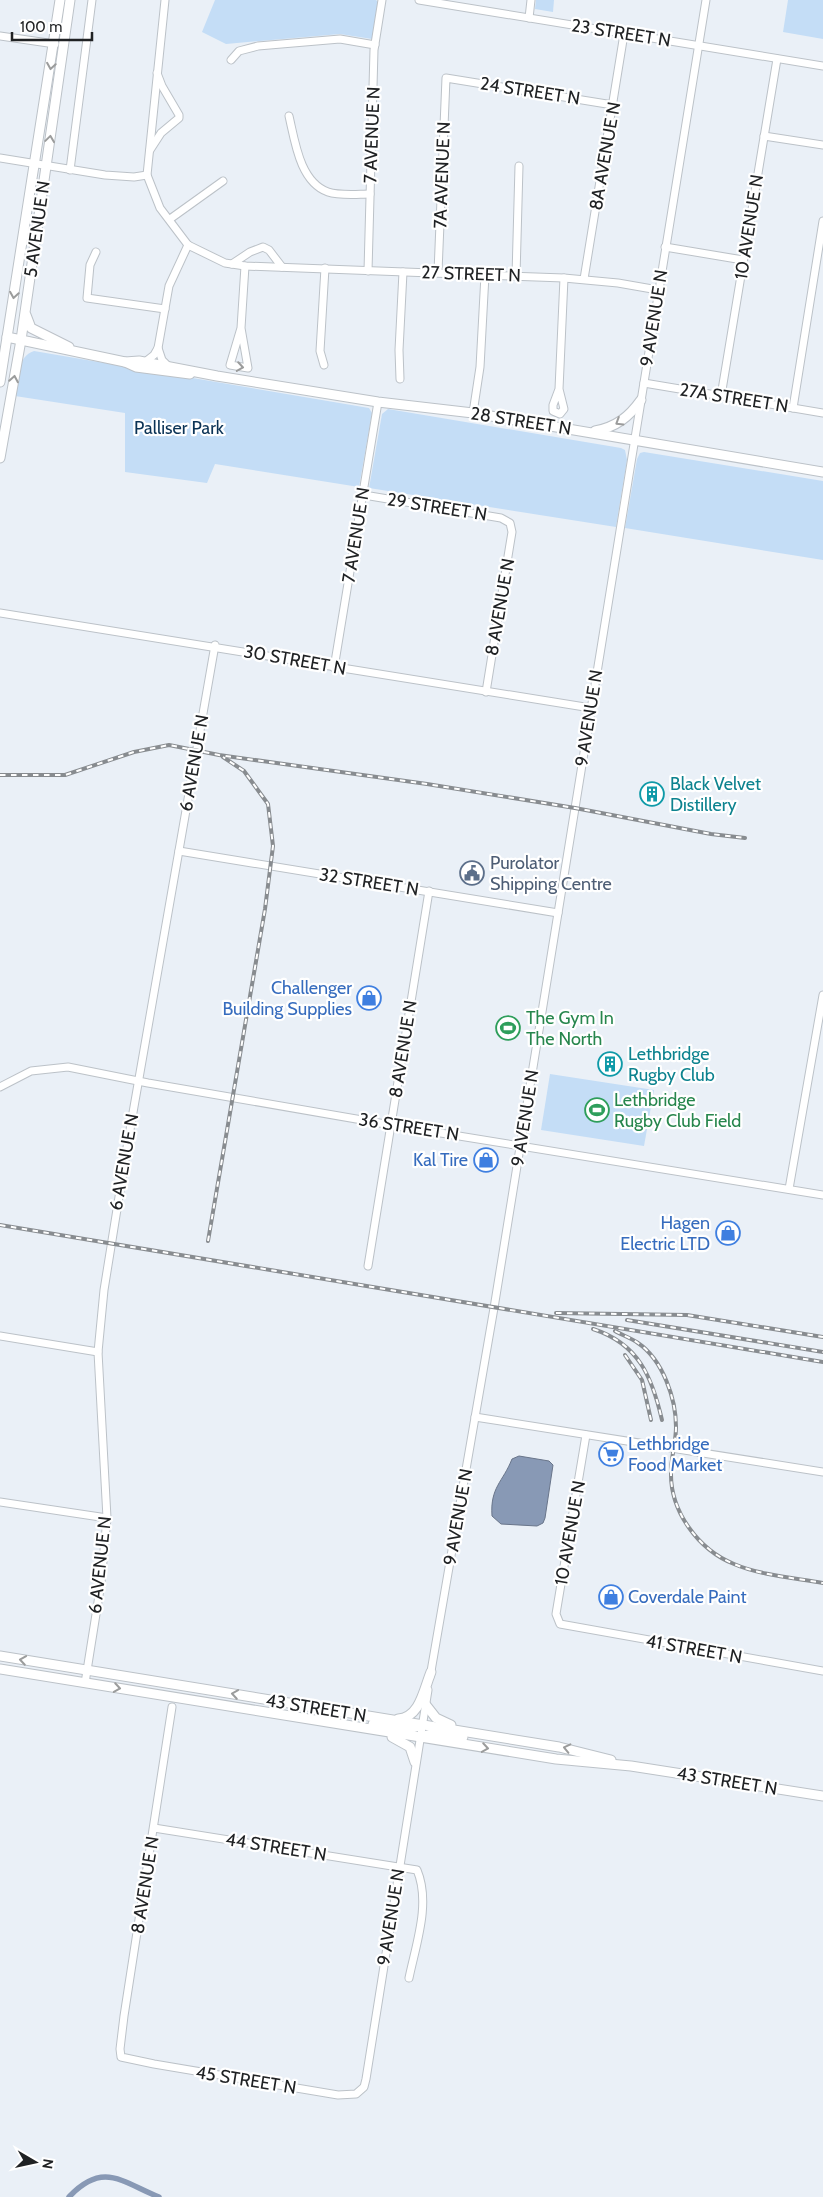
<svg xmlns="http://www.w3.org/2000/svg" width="823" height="2197" font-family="Cabin,sans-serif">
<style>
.green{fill:#c4ddf6}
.water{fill:#8899b5;stroke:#69758a}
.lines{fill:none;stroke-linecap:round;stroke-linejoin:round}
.canal{stroke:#8899b5;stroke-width:5.5}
.minor-casing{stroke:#bcc2c8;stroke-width:9}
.major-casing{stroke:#bcc2c8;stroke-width:11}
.minor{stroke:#fff;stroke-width:7}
.major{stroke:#fff;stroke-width:9}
.rail-casing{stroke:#888c90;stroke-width:4}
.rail{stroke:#fff;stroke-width:2;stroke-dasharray:5.5;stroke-linecap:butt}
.oneway{stroke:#9b9c9c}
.labels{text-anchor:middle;stroke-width:4.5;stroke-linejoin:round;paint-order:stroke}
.street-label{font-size:18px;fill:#202224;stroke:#fff}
.park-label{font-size:18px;fill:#0b3356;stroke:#fff}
.culture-label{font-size:18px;fill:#0d838f;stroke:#fff;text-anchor:start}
.service-label{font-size:18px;fill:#4e5e75;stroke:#fff;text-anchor:start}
.shop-label{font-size:18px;fill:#366cbe;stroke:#fff;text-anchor:end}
.leisure-label{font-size:18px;fill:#27864d;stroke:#fff;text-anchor:start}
</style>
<rect width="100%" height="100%" fill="#eaf0f7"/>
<g class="green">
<path d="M 215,0 L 376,0 L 378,2 L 372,39 L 340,34 L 226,44 L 202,32 Z"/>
<path d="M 536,0 L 554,0 L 553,12 L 535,9 Z"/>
<path d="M 788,0 L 823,0 L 823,39 L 783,32 Z"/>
<path d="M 34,351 L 369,408 L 372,413 L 359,487 L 215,464 L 207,483 L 125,472 L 125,413 L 15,396 C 17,381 17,356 34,351 Z"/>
<path d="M 388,409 L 621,448 L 625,450 L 627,460 L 616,527 L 369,488 L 382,414 Z"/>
<path d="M 644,452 L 823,481 L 823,560 L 625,528 L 637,459 L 640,453 Z"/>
<path d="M 550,1074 L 654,1090 L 644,1146 L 541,1130 Z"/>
</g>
<path class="water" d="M 519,1456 L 549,1461 L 553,1465 L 545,1518 L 543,1523 L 537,1526 L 501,1524 L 492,1516 C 490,1487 503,1482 512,1459 Z"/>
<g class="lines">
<path class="canal" d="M 69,2197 C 103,2161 122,2182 159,2197"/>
<g class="minor-casing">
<g id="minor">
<path d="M 165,0 L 147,175 L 160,208 L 188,245"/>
<path d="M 419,0 L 823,66"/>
<path d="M 529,18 L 531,0"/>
<path d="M 0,36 L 55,44"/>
<path d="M 231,60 L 239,51 L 258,46 L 340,39 L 375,45"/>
<path d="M 289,116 C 295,142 300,182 328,192 C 340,196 358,194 370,194"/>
<path d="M 764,136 L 823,145"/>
<path d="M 150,150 L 161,133 L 179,118 L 179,115 L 162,86 L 157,73"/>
<path d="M 0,158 L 105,175 L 134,177 L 147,175"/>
<path d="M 70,170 L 92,0"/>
<path d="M 170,219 L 223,181"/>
<path d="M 188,245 L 225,263 L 245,266 L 564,278 L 618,283 L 658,290"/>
<path d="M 665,247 L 743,260"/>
<path d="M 96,252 L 90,265 L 87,298 L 165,309"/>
<path d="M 232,264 L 250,252 L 263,247 L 269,250 L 282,267"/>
<path d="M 368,271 L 374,50 L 382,0"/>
<path d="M 438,272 L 446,78 L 613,105"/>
<path d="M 516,276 L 519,166"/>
<path d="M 584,279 L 624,34"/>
<path d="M 241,328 L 230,365 L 248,368 L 241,328 L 245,266"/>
<path d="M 158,348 L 162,360 L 167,365"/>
<path d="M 145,362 L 154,355 L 158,348 L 169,286 L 188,245"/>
<path d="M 324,365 L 320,351 L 325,268"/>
<path d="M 400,379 L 399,350 L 403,272"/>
<path d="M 644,383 L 823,413"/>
<path d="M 559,389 L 553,405 L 553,411 L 560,414 L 564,409 L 559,389 L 564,278"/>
<path d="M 721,396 L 777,59"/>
<path d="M 793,408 L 823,221"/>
<path d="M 473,413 L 480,367 L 485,275"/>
<path d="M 364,495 L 501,518 L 510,523 L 512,532 L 510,544 L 486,692"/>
<path d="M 0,613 C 197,643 394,678 591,708"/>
<path d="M 334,668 L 378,402"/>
<path d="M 179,851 L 558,913"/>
<path d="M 0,1087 L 31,1071 L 68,1067 L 148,1083 L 391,1125 L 823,1195"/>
<path d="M 789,1189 L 823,995"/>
<path d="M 368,1266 L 429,891"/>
<path d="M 0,1336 L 98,1352"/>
<path d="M 475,1417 L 823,1472"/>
<path d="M 586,1435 L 556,1614 L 560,1624 L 823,1671"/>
<path d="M 0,1502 L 107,1518"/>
<path d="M 430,1677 L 494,1308 L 706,0"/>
<path d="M 85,1683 L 101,1583 L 107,1518 L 98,1352 L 104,1290 L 128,1141 L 215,645"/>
<path d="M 172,1707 L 124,2016 L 120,2049 L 121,2057 L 154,2064 L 338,2095 L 356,2094 L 364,2087 L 366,2079 L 428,1690"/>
<path d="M 154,1828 L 417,1870 C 431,1903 416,1944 409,1978"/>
</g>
</g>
<g class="major-casing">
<g id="major">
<path d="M 26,315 L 31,328 L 69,347"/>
<path d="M 7,337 L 125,362 L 136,367 L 190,374"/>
<path d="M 125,362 L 139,361 L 217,376 L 378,402 L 473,413 L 823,472"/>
<path d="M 0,382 L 60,0"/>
<path d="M 595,431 C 616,427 629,417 641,400"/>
<path d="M 0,458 L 21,340 L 70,0"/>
<path d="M 0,1656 L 559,1747 L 611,1760"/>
<path d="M 0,1669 L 556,1759 L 631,1766 L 823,1796"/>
<path d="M 425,1704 L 436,1718 L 451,1725"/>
<path d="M 398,1719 C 420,1718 424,1689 431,1672"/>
<path d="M 373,1724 L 409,1729 L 419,1726"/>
<path d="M 424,1736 L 431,1734 L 463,1737"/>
<path d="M 392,1737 L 410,1747 L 415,1762"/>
</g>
</g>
<use href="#minor" class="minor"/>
<use href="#major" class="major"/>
<g class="rail-casing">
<g id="rail">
<path d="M 0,775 L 65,775 L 134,752 L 169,745 L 219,755 L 427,784 L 575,808 L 711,834 L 745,838"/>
<path d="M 0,1225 L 823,1362"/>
<path d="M 208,1241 L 265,909 L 273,846 L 268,804 L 244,771 L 223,757"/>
<path d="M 556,1313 L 687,1315 L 823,1337"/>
<path d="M 627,1320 L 823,1352"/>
<path d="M 593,1329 C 639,1344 652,1377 662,1420"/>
<path d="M 615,1331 C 622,1335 631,1338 638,1343 C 663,1360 676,1399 676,1427 C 676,1442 671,1457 671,1472 C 670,1512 699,1550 734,1564 C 759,1575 795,1578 823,1583"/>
<path d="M 625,1355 L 642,1380 L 651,1420"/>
</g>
</g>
<use href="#rail" class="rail"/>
</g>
<defs><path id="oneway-chevron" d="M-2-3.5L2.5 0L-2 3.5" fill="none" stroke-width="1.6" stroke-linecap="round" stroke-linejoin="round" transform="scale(1.25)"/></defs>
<g class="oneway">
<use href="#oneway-chevron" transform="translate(51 66) rotate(99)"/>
<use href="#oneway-chevron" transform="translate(50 139) rotate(-82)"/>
<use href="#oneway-chevron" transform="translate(14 295) rotate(99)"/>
<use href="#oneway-chevron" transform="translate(240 367) rotate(9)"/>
<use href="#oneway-chevron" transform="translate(14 379) rotate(-80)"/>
<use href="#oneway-chevron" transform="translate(619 422) rotate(148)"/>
<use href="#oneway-chevron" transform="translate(23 1660) rotate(-171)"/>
<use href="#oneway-chevron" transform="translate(117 1688) rotate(9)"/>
<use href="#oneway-chevron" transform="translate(235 1694) rotate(-171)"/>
<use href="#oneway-chevron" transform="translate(485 1748) rotate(9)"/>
<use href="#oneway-chevron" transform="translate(567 1748) rotate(-167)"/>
</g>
<defs>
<g id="building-ring" transform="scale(1.25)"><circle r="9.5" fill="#fff" stroke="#0f9aa8" stroke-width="1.5"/><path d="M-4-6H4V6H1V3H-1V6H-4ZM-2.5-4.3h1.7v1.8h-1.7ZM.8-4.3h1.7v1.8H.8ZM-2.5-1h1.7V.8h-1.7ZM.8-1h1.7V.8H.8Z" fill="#0f9aa8"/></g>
<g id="civic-ring" transform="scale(1.25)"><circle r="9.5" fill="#fff" stroke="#5c6f8a" stroke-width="1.5"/><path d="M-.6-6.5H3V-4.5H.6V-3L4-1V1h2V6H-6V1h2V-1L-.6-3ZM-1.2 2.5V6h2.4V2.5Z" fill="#5c6f8a"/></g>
<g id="shop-ring" transform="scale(1.25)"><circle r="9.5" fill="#fff" stroke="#3f7fe0" stroke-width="1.5"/><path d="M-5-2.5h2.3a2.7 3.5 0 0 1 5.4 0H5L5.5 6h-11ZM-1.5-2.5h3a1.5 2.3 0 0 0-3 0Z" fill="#3f7fe0"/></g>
<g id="stadium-ring" transform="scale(1.25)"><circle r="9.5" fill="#fff" stroke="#2e9e5b" stroke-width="1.5"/><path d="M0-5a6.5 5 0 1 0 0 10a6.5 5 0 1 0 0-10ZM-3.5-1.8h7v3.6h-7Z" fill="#2e9e5b"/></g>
<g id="supermarket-ring" transform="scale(1.25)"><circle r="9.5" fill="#fff" stroke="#3f7fe0" stroke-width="1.5"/><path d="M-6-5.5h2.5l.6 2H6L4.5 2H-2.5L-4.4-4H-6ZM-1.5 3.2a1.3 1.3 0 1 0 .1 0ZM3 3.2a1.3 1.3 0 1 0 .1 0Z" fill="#3f7fe0"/></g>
</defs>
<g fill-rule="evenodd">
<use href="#building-ring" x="652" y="794"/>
<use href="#civic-ring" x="472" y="873"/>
<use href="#shop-ring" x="369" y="998"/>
<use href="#stadium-ring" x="508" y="1028"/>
<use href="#building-ring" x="610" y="1064"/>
<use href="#stadium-ring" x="597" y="1110"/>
<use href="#shop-ring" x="486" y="1160"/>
<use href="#shop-ring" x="728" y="1233"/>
<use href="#supermarket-ring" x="611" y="1454"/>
<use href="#shop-ring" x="611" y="1597"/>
</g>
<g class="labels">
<g class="street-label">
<text transform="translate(621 33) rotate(9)" y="6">23 STREET N</text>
<text transform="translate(530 91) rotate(9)" y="6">24 STREET N</text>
<text transform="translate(372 135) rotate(-88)" y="6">7 AVENUE N</text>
<text transform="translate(605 156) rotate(-80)" y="6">8A AVENUE N</text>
<text transform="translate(442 175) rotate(-88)" y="6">7A AVENUE N</text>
<text transform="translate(749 227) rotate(-81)" y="6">10 AVENUE N</text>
<text transform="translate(37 229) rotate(-82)" y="6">5 AVENUE N</text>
<text transform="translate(471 274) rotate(2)" y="6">27 STREET N</text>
<text transform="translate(654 318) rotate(-81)" y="6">9 AVENUE N</text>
<text transform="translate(734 398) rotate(9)" y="6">27A STREET N</text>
<text transform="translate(521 421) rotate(9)" y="6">28 STREET N</text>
<text transform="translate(437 507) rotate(9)" y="6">29 STREET N</text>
<text transform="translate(356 535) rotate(-81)" y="6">7 AVENUE N</text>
<text transform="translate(500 607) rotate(-80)" y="6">8 AVENUE N</text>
<text transform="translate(295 660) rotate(10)" y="6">30 STREET N</text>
<text transform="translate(589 718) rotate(-81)" y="6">9 AVENUE N</text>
<text transform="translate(194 763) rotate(-80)" y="6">6 AVENUE N</text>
<text transform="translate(369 882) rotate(9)" y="6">32 STREET N</text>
<text transform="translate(403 1049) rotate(-81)" y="6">8 AVENUE N</text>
<text transform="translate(525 1118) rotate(-81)" y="6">9 AVENUE N</text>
<text transform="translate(409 1127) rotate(9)" y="6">36 STREET N</text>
<text transform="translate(124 1162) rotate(-80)" y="6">6 AVENUE N</text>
<text transform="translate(458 1517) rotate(-80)" y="6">9 AVENUE N</text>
<text transform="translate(570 1533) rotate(-80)" y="6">10 AVENUE N</text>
<text transform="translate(100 1565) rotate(-84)" y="6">6 AVENUE N</text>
<text transform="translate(694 1649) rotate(10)" y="6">41 STREET N</text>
<text transform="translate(316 1708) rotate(9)" y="6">43 STREET N</text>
<text transform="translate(727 1781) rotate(9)" y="6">43 STREET N</text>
<text transform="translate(276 1847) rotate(9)" y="6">44 STREET N</text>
<text transform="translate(145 1885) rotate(-81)" y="6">8 AVENUE N</text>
<text transform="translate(391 1917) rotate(-81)" y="6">9 AVENUE N</text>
<text transform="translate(246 2080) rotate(9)" y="6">45 STREET N</text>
</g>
<g class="park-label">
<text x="179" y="434">Palliser Park</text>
</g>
<g class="culture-label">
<text x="670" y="790">Black Velvet<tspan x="670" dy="21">Distillery</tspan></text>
<text x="628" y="1060">Lethbridge<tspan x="628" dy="21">Rugby Club</tspan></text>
</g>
<g class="service-label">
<text x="490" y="869">Purolator<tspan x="490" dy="21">Shipping Centre</tspan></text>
</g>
<g class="shop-label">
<text x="352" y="994">Challenger<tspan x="352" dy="21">Building Supplies</tspan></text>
<text x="468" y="1166">Kal Tire</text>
<text x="710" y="1229">Hagen<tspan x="710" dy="21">Electric LTD</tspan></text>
<text x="628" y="1450" text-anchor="start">Lethbridge<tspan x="628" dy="21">Food Market</tspan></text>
<text x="628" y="1603" text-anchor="start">Coverdale Paint</text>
</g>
<g class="leisure-label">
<text x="526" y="1024">The Gym In<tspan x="526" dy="21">The North</tspan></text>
<text x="614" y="1106">Lethbridge<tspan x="614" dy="21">Rugby Club Field</tspan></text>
</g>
</g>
<g transform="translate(35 2162) rotate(99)" stroke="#ffffff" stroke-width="4" paint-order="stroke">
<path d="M0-4L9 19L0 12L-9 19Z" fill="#202224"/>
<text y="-8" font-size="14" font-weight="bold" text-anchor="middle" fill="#202224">N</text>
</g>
<path d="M12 32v8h80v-8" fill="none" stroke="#202224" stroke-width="2.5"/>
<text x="20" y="32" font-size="15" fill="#202224" stroke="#ffffff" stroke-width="4" paint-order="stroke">100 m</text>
</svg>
